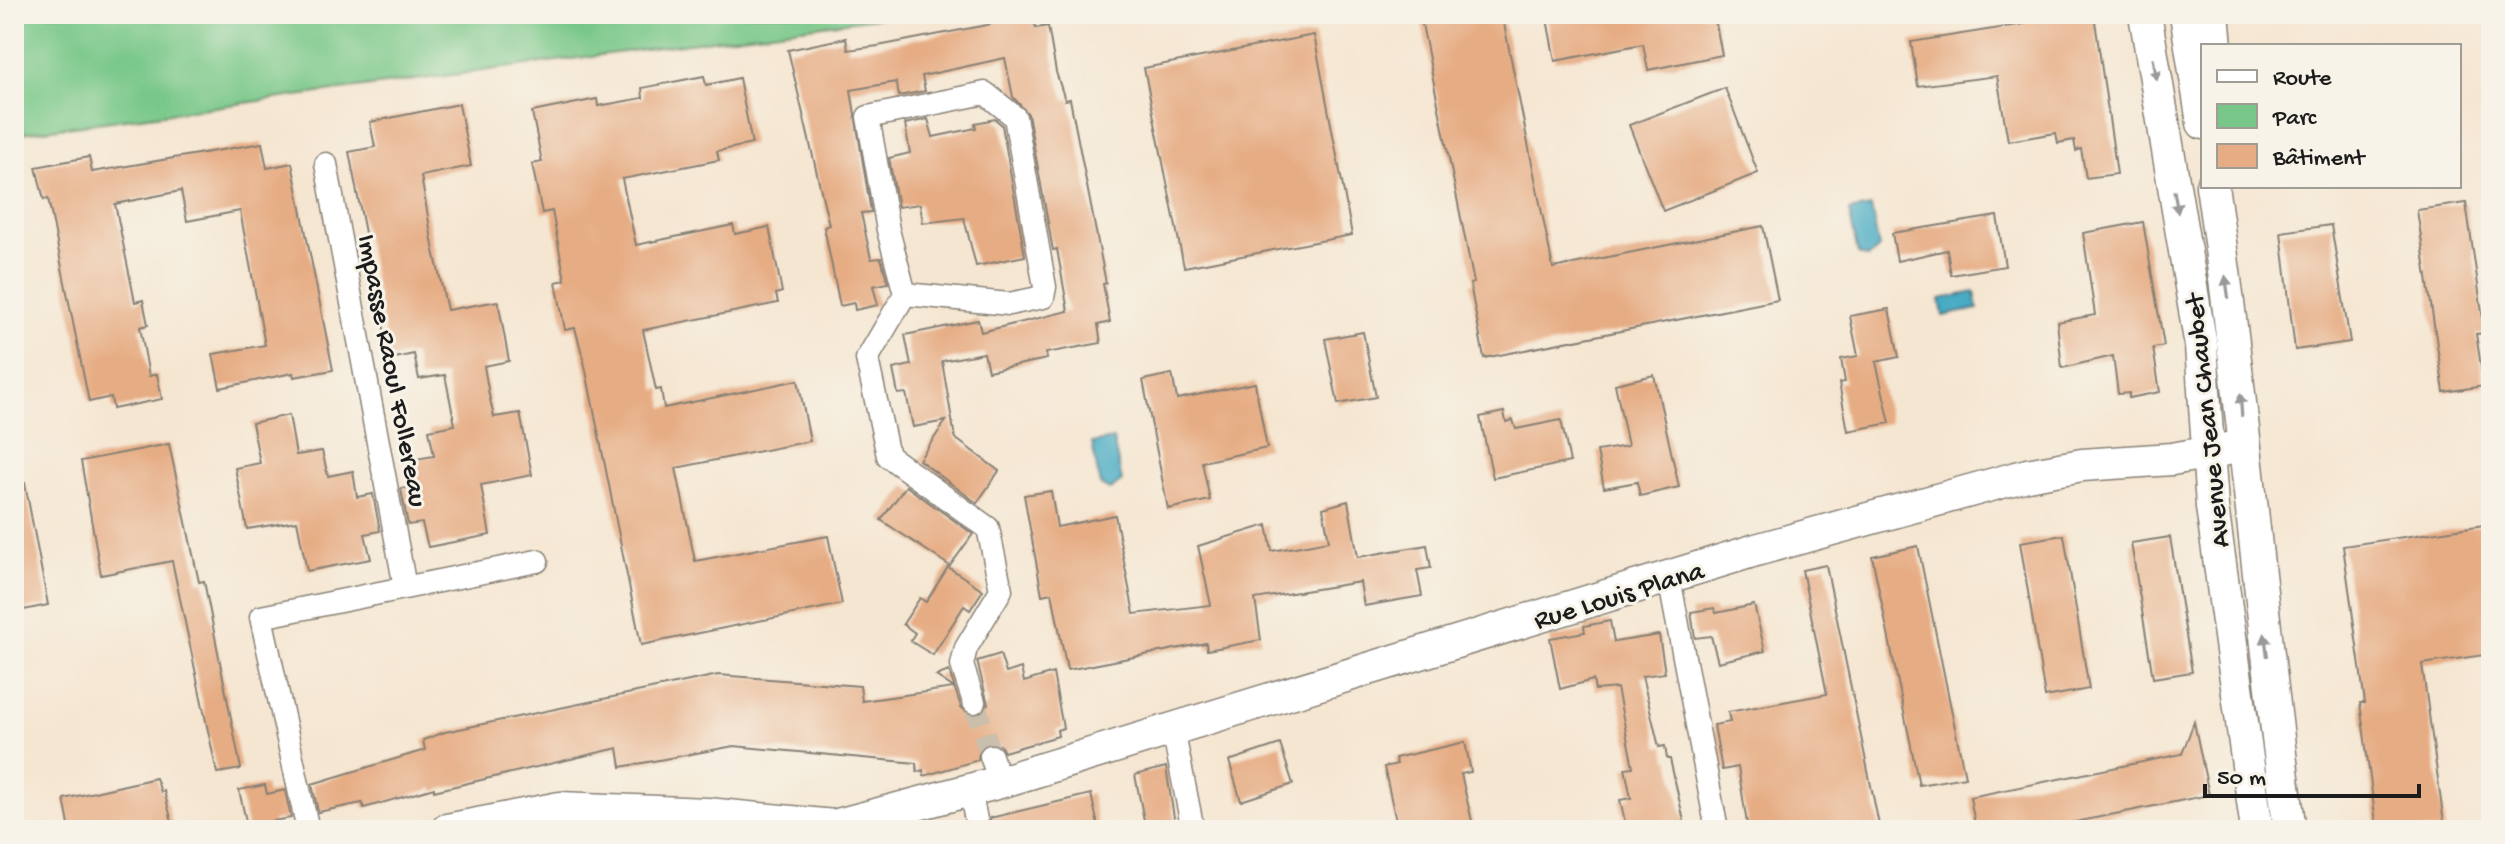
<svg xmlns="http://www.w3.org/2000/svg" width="2505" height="844" font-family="'Gochi Hand',sans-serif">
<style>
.green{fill:#78c788;stroke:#4a7252;stroke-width:2}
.water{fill:#43a9c3;stroke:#306270;stroke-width:2}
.building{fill:#e6ac83}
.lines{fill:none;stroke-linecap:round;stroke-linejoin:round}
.street-tunnel{stroke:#cabead;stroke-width:22;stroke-dasharray:22 11;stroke-linecap:butt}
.street-casing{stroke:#888176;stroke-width:25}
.secondary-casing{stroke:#888176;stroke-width:35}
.highway-casing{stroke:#888176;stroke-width:43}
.street{stroke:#fff;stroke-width:22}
.secondary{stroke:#fff;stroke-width:32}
.highway{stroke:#fff;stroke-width:40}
.oneway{fill:#999}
.labels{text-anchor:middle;stroke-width:6;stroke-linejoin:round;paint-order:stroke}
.street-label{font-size:28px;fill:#1c1c1c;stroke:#f7f3e8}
</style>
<rect width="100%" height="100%" fill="#f7f3e8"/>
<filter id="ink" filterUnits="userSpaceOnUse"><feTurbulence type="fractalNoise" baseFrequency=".0125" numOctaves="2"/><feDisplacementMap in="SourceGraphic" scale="16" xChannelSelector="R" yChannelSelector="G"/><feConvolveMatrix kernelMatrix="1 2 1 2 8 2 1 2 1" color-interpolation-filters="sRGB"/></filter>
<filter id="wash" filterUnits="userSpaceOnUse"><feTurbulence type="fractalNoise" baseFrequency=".006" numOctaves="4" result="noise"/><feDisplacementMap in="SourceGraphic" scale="32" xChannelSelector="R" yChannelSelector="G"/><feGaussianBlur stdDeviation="1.8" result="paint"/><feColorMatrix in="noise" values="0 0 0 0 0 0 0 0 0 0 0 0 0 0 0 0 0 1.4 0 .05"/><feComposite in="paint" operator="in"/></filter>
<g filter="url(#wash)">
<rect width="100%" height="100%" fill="#f5e6d1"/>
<path class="green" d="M 14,14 L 905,14 L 14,134 Z"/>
<g class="water">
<path d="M 1871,207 L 1879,248 L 1868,258 L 1858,254 L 1849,211 Z"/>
<path d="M 1975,292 L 1978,309 L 1943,316 L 1940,299 Z"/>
<path d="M 1113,439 L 1122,481 L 1110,490 L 1100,485 L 1092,443 Z"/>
</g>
<g id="blocks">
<g class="building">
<path d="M 1420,14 L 1502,14 L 1553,268 L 1763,226 L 1778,300 L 1484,358 L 1470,284 L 1474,283 Z"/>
<path d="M 1546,14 L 1714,14 L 1722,55 L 1648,70 L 1643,44 L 1555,61 Z"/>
<path d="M 2023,14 L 2094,14 L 2117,174 L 2086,178 L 2081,149 L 2076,151 L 2074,140 L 2058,143 L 2056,133 L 2008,141 L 1997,76 L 1918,86 L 1911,42 L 2025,24 Z"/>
<path d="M 1033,16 L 1036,28 L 1048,26 L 1056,72 L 1065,100 L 1070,99 L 1106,283 L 1103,284 L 1110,322 L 1098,325 L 1101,343 L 1046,353 L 1047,359 L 988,371 L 984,353 L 942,361 L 955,438 L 999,471 L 977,503 L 919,460 L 946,421 L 913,427 L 906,393 L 898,394 L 893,369 L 911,365 L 905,335 L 978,320 L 981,332 L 1068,311 L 1057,249 L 1053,250 L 1028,114 L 1013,97 L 1005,58 L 922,76 L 925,91 L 899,96 L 896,82 L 851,90 L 871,212 L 861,213 L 871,259 L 881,258 L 888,283 L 873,286 L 878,305 L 855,310 L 854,303 L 840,306 L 824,227 L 829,225 L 788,50 L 846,38 L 848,50 L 878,46 Z"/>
<path d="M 1314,35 L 1352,235 L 1184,267 L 1144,68 Z"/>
<path d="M 704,76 L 706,85 L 739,78 L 752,144 L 717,151 L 719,160 L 622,179 L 636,245 L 733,225 L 735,234 L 769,227 L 782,292 L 776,294 L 778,303 L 643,330 L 656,390 L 661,389 L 664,408 L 798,380 L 810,441 L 676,468 L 695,561 L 828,536 L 842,604 L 641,645 L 584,361 L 575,328 L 565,330 L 556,282 L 565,280 L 552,211 L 542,213 L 532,164 L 542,162 L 532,112 L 597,99 L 598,106 L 643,98 L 642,88 Z"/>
<path d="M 1725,88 L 1758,173 L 1663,211 L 1629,125 Z"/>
<path d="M 459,104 L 471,166 L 421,176 L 433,246 L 447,310 L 498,301 L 509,361 L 484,366 L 489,395 L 494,417 L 520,413 L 532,475 L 481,485 L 490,535 L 428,547 L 422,523 L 408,525 L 401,489 L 416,486 L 410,460 L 434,456 L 429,430 L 455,425 L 445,375 L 419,379 L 414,354 L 390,359 L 349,152 L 375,147 L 370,122 Z"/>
<path d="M 928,119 L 933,137 L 976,128 L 975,123 L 995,119 L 1002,125 L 1025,256 L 976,266 L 964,218 L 923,223 L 920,204 L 898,207 L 889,158 L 910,153 L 905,124 Z"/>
<path d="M 262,143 L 267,168 L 292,163 L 333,370 L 294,377 L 293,373 L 220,388 L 213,354 L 265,345 L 240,211 L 187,221 L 181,191 L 115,204 L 135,302 L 143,300 L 148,325 L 140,327 L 149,376 L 157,374 L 162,399 L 113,409 L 111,397 L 89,402 L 48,198 L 44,200 L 36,167 L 89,157 L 92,172 Z"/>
<path d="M 2466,203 L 2485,333 L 2476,334 L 2484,386 L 2444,392 L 2417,210 Z"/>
<path d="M 1997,216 L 2005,266 L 1951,275 L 1947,250 L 1897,261 L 1892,233 Z"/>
<path d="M 2143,222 L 2164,346 L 2153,348 L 2160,392 L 2129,398 L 2129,393 L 2118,394 L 2113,356 L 2062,368 L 2057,322 L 2095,315 L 2083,233 Z"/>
<path d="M 2331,225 L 2350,342 L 2295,350 L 2281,232 Z"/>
<path d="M 1889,309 L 1899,357 L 1876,362 L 1890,423 L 1848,431 L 1839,383 L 1845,382 L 1841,359 L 1858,356 L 1850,316 Z"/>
<path d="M 1363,332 L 1376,397 L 1338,404 L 1325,339 Z"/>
<path d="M 1172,374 L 1177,399 L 1255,383 L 1267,448 L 1202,462 L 1210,500 L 1168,509 L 1143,380 Z"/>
<path d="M 1654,375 L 1679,487 L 1640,496 L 1637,482 L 1604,488 L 1597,451 L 1628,446 L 1615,384 Z"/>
<path d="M 1504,412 L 1506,422 L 1513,420 L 1516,429 L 1561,420 L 1570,462 L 1493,478 L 1480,417 Z"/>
<path d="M 289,415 L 296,455 L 322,451 L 328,476 L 353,471 L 357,497 L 373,494 L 380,531 L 365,534 L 371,559 L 307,571 L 297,521 L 247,529 L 235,468 L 260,463 L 252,423 Z"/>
<path d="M 169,444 L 199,582 L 204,581 L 241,769 L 217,773 L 172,561 L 101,575 L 81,461 Z"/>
<path d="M 25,483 L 48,605 L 14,612 L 14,484 Z"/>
<path d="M 906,486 L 973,534 L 950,566 L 881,520 Z"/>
<path d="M 1051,491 L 1057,527 L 1115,515 L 1134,614 L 1211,605 L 1198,546 L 1267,525 L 1272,551 L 1329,541 L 1323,508 L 1348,501 L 1358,557 L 1427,545 L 1431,568 L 1417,570 L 1422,596 L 1364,606 L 1360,582 L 1255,599 L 1261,640 L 1207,650 L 1206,643 L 1067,670 L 1052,593 L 1042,595 L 1024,495 Z"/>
<path d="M 2491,524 L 2491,654 L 2422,664 L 2445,830 L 2377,830 L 2360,703 L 2365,703 L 2343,546 Z"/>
<path d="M 2064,535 L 2089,689 L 2045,697 L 2020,542 Z"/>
<path d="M 2170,537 L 2192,672 L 2153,678 L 2131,543 Z"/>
<path d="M 1918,546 L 1965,777 L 1919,785 L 1872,556 Z"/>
<path d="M 1826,565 L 1880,830 L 1748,830 L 1738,767 L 1722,770 L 1714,725 L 1730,722 L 1728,712 L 1827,694 L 1802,570 Z"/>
<path d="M 948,567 L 983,590 L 970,610 L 964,606 L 933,655 L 910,641 L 915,633 L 903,624 L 920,598 L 926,602 Z"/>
<path d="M 1754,605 L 1765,651 L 1718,662 L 1711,636 L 1695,638 L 1691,612 L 1714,608 L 1716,613 Z"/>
<path d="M 1610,621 L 1614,642 L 1659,635 L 1665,673 L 1642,676 L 1659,747 L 1665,746 L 1667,759 L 1670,759 L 1686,830 L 1627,830 L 1620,800 L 1631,798 L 1625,768 L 1633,767 L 1617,688 L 1595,690 L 1593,680 L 1560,689 L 1550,638 L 1585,632 L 1584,626 Z"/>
<path d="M 1000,654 L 1006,673 L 1021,668 L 1024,682 L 1053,673 L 1063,728 L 1057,730 L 1058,736 L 1004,752 L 1000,745 L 987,743 L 980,747 L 978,760 L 924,776 L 923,770 L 917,772 L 916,763 L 734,746 L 621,767 L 618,748 L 434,791 L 434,788 L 364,808 L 362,803 L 318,812 L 312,784 L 425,750 L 423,740 L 445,732 L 718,675 L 860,686 L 862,701 L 954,688 L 936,676 L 949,671 L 961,707 L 970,715 L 978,715 L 988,704 L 977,661 Z"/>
<path d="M 2194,722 L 2209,795 L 2036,830 L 1976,830 L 1970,797 L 2182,754 Z"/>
<path d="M 1465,742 L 1471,772 L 1461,774 L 1474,830 L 1398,830 L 1384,767 L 1397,764 L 1395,758 Z"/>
<path d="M 1280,744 L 1293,784 L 1241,801 L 1229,761 Z"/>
<path d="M 1166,767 L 1176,830 L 1146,830 L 1135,775 Z"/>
<path d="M 156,778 L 161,792 L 164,791 L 173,826 L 157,830 L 70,830 L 64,799 Z"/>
<path d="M 265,785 L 267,794 L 285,790 L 291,818 L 273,821 L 275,830 L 248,830 L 239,790 Z"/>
<path d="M 1091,794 L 1099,830 L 992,830 L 990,818 Z"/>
</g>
</g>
</g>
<g filter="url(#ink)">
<use href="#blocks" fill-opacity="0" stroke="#888176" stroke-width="2"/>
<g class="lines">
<path class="street-tunnel" d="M 974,702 L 991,756"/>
<g class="street-casing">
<g id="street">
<path d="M 326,164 L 405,587"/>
<path d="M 905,294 L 1009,304 L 1043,297 L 1045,287 L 1015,117 L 985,93 L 868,117 L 888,230 L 905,294 L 867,359 L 888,456 L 988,528 L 1001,590 L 966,648 L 962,665 L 974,702"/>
<path d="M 1669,578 L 1717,830"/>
<path d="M 1173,729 L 1193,830"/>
<path d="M 991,756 L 1000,782"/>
<path d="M 970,790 L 978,830"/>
<path d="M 308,830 L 261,617 L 537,561"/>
</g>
</g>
<g class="secondary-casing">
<g id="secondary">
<path d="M 2145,14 L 2201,346 L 2212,507 L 2257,830"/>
<path d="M 2186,14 L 2203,123"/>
<path d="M 2212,186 C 2244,400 2260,616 2290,830"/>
<path d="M 447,830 L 560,808 L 707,814 L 834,826 L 1000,782 L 1756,550 L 2027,475 L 2082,465 L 2172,459 L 2244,446"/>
</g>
</g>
<g class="highway-casing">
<path id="highway" d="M 2209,14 L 2212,46"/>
</g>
<use href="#street" class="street"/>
<use href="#secondary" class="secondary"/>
<use href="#highway" class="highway"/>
</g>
<defs><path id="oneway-solid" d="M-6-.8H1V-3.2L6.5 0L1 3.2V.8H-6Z" transform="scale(2)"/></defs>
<g class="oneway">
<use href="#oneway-solid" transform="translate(2155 69) rotate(80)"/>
<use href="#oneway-solid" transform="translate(2176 202) rotate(80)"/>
<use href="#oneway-solid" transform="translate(2227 287) rotate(-98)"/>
<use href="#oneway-solid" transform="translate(2241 405) rotate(-94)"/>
<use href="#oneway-solid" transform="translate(2266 645) rotate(-97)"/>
</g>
</g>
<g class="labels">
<g class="street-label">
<text transform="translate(395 370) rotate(79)" y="10">Impasse Raoul Follereau</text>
<text transform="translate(2205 421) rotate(-96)" y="10">Avenue Jean Chaubet</text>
<text transform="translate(1618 593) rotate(-17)" y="10">Rue Louis Plana</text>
</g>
</g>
<rect width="2505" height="844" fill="none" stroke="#f7f3e8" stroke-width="48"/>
<rect x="2201" y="44" width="260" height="144" fill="#f7f3e8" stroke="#9f9d96" stroke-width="2"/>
<rect x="2217" y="70" width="40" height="12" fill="#ffffff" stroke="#9f9d96" stroke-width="2"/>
<text x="2273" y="84" font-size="24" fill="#1c1c1c">Route</text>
<rect x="2217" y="104" width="40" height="24" fill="#78c788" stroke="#9f9d96" stroke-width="2"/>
<text x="2273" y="124" font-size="24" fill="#1c1c1c">Parc</text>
<rect x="2217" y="144" width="40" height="24" fill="#e6ac83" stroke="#9f9d96" stroke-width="2"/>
<text x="2273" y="164" font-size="24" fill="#1c1c1c">Bâtiment</text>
<path d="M2205 784v12h214v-12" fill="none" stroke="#1c1c1c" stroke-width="4"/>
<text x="2217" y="784" font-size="24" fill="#1c1c1c" stroke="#f7f3e8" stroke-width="6" paint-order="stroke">50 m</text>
</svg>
